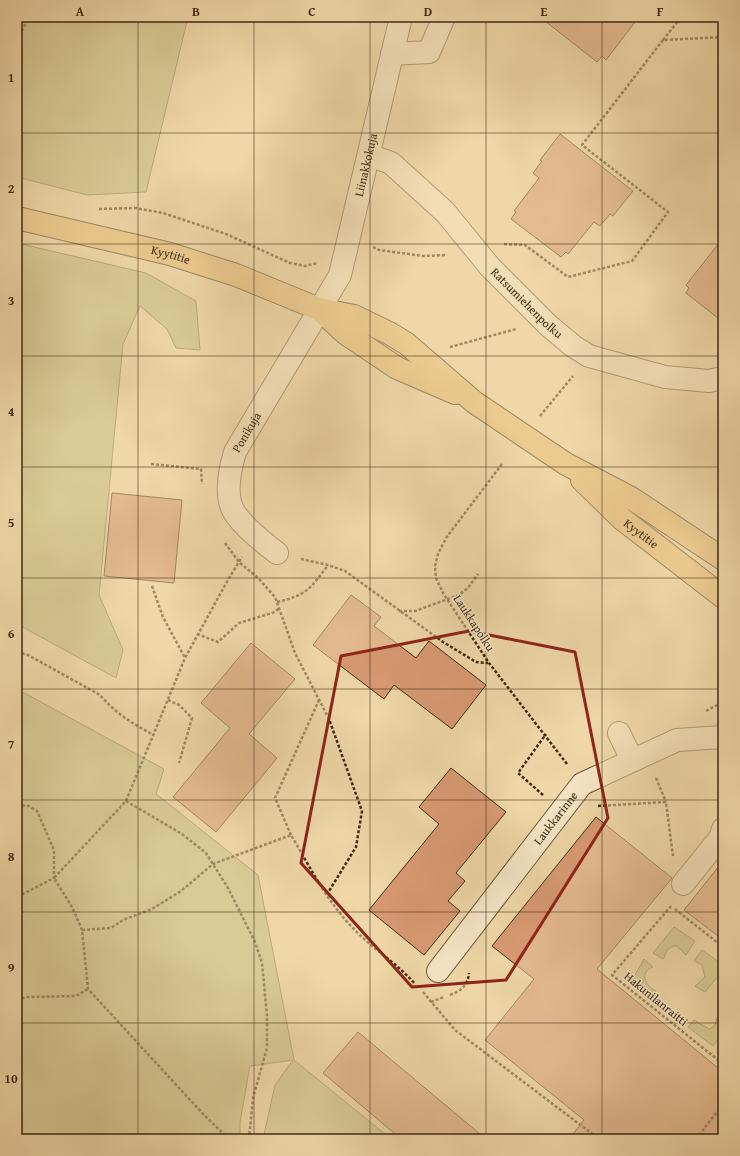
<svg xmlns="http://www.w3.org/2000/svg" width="740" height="1156" font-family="'Gentium Book Plus',serif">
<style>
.green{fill:#c0bc82;stroke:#7f7349}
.building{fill:#d89a73;stroke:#3e2a10}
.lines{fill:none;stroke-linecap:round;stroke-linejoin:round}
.minor-casing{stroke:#6a5536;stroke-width:24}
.major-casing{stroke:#3e2a10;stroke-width:24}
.path{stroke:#3e2a10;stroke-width:2.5;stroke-dasharray:3 2;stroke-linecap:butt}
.minor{stroke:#f5e5c6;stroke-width:22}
.major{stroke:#e8bc74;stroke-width:22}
.marked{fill:none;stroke:#8f2418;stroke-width:3;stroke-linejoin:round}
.grid{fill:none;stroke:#3e2a10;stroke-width:1;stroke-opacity:0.55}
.labels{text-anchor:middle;stroke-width:3;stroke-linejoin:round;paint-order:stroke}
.street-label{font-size:12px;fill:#3e2a10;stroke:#f5e5c6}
.neatline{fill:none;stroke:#3e2a10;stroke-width:1.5}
.grid-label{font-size:13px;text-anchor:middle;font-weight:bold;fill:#3e2a10}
</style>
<rect width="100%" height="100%" fill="#efd7a7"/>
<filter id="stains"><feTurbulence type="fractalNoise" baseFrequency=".005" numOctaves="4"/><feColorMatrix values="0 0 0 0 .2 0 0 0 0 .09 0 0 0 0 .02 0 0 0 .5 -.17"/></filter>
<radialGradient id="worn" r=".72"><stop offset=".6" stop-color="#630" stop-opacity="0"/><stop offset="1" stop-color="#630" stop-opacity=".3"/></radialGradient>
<g class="green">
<path d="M 17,17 L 188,17 L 146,192 L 87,195 L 17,177 Z"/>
<path d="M 17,243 L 146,273 L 196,301 L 200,350 L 176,348 L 167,329 L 140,306 L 123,344 L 99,595 L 123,650 L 116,678 L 17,624 Z"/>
<path d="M 17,689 L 164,769 L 156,794 L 258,875 L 294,1060 L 391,1139 L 263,1139 L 275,1085 L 293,1060 L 250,1066 L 240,1122 L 240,1139 L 17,1139 Z"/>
<path d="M 674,927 L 695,941 L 686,955 L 677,946 L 673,946 L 667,950 L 663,959 L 653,953 Z"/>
<path d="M 702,950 L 723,965 L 723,970 L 705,992 L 695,986 L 705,977 L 702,965 L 694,961 Z"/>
<path d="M 644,959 L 653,967 C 639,972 645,986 656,991 L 652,999 L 631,982 Z"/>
<path d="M 717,1017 L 723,1022 L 723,1034 L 713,1046 L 688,1027 L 694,1020 L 709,1029 C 715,1027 716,1023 717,1017 Z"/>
</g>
<g class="building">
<path d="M 540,17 L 639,17 L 606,60 L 602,56 L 597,62 Z"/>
<path d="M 560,134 L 633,191 L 613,216 L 610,214 L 600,226 L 594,222 L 568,254 L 566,252 L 561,257 L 511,219 L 516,212 L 514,211 L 539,178 L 533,173 L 542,161 L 540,160 Z"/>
<path d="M 723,238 L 723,322 L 686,293 L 689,288 L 686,285 Z"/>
<path d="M 112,493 L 182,500 L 174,583 L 104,576 Z"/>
<path d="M 351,595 L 381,617 L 374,626 L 416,658 L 429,641 L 486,685 L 452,729 L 394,685 L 384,699 L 313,645 Z"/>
<path d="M 251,643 L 295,679 L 249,734 L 277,758 L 216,832 L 173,797 L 230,728 L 201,703 Z"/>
<path d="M 451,768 L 506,812 L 456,873 L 465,881 L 448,901 L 460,911 L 424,955 L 369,910 L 439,824 L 419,807 Z"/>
<path d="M 596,817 L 672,878 L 597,969 L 723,1072 L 723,1139 L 569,1139 L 584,1120 L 485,1040 L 534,979 L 492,946 Z"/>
<path d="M 723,861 L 723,940 L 684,910 Z"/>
<path d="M 358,1032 L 486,1139 L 401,1139 L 323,1073 Z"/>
</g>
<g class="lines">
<g class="minor-casing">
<g id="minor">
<path d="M 392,54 L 429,52 L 444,17"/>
<path id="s1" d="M 369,155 L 391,163 L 445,212 L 490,267 L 548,325 L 573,346 L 589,356 L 665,377 L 709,381 L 723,378"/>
<path id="s2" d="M 277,553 C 264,543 241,525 233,510 C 225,494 230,469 235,452 L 340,275 L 401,17"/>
<path d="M 619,733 L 632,760"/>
<path d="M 683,884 L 720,838 L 723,829"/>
<path id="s3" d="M 438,971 L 582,784 L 677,740 L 723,737"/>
</g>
</g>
<g class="major-casing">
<g id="major">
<path id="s4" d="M 17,218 L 170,254 L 236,275 L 319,309 L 354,316 L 389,333 L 407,344 L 474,402 L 566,464 L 631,498 L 723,559"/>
<path d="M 319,309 L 345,333 L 397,368 L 455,393"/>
<path id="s5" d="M 582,480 L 622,519 L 723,597"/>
</g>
</g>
<g class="path">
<path d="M 17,40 L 29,17"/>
<path d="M 663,40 L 678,21 L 723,19"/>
<path d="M 99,209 L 135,208 L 163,213 L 226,234 L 290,263 L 305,266 L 317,263"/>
<path d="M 504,244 L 525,245 L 568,277 L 632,261 L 668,212 L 582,145 L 663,40 L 723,37"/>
<path d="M 373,247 L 379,250 L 423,256 L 447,255"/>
<path d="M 450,347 L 516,329"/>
<path d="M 540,416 L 573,376"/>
<path d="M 151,464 L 201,469 L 202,484"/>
<path d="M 502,464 L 446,538 L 438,554 L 435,566 L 436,578 L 443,593 L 489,663 L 567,764"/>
<path d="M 225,543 L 239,562 L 258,578 L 275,597 L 295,653 L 329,719 L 362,811 L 356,847 L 326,896"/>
<path d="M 301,559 L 328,565 L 345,571 L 443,642 L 476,662 L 488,663"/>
<path d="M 152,586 L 163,617 L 185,658"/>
<path d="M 277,602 C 307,595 310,589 328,565"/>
<path d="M 399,611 L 415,611 L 459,595 L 468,588 L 478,574"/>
<path d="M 718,623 L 723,627"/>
<path d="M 197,634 L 218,642 L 239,623 L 275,612 L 279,608"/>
<path d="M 17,652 L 28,655 L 100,695 C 114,712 134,725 154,735"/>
<path d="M 168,700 L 179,705 L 192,718 L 179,763"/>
<path d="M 706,711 L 719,704 L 723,699"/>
<path d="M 656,778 L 666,802"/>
<path d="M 543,795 L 518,773 L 546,734"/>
<path d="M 126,801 L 182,834 L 206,853 L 228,888 L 255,942 L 262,963 L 267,1016 L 267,1048 L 253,1098 L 249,1139"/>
<path d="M 17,805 L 29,806 L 37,811 L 54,850 L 54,878 L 17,897"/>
<path d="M 598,806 L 666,802 L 673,856"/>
<path d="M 291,835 L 275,798 L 319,700"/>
<path d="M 671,906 L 612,975 L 723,1064"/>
<path d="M 675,909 L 723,947"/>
<path d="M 82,930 L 111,928 L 123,920 L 152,909 L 181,891 L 213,864 L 291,835 C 310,867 326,900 352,927 C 371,948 396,962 415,984"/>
<path d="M 423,992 L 455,1030 L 599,1139"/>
<path d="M 450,995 C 461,991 468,985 469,973"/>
<path d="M 17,1000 L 26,997 L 76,996 L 88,989"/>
<path d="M 431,1002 L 444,997"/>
<path d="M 229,1139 L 204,1115 L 88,989 L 82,930 L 72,907 L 54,878 L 126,801 L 185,658 L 229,578 L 242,557"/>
<path d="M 696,1139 L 723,1104"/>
</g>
<use href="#minor" class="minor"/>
<use href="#major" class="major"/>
</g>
<path d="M0 0H740V1156H0ZM 469,631 L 575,652 L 608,818 L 506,980 L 412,987 L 301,863 L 341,656 Z" fill="#efd7a7" fill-opacity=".55" fill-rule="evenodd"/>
<path class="marked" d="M 469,631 L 575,652 L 608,818 L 506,980 L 412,987 L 301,863 L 341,656 Z"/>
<path class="grid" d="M 138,17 L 138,1139M 254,17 L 254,1139M 370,17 L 370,1139M 486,17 L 486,1139M 602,17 L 602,1139M 17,133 L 723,133M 17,244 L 723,244M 17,356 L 723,356M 17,467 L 723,467M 17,578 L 723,578M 17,689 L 723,689M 17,800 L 723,800M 17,912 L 723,912M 17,1023 L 723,1023"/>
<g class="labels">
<g class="street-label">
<text dy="4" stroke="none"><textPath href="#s2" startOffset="440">Liinakkokuja</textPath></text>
<text dy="4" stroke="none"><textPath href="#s4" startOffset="158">Kyytitie</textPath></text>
<text dy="4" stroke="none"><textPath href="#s1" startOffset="219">Ratsumiehenpolku</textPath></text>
<text dy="4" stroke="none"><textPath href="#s2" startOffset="144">Ponikuja</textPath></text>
<text dy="4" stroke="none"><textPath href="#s5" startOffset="80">Kyytitie</textPath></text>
<text transform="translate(474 623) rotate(57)" y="4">Laukkapolku</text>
<text dy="4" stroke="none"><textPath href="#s3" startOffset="193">Laukkarinne</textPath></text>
<text transform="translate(656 999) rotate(39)" y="4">Hakunilanraitti</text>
</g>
</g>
<rect width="740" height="1156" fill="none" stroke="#efd7a7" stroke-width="44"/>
<rect x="22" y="22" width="696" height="1112" class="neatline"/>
<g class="grid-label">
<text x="80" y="16">A</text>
<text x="196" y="16">B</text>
<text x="312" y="16">C</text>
<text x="428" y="16">D</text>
<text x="544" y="16">E</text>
<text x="660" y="16">F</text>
<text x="11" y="82">1</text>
<text x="11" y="193">2</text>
<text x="11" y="305">3</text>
<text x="11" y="416">4</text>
<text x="11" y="527">5</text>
<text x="11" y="638">6</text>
<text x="11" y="749">7</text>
<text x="11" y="861">8</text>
<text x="11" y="972">9</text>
<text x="11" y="1083">10</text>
</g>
<rect width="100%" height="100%" filter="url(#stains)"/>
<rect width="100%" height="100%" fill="url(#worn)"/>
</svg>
